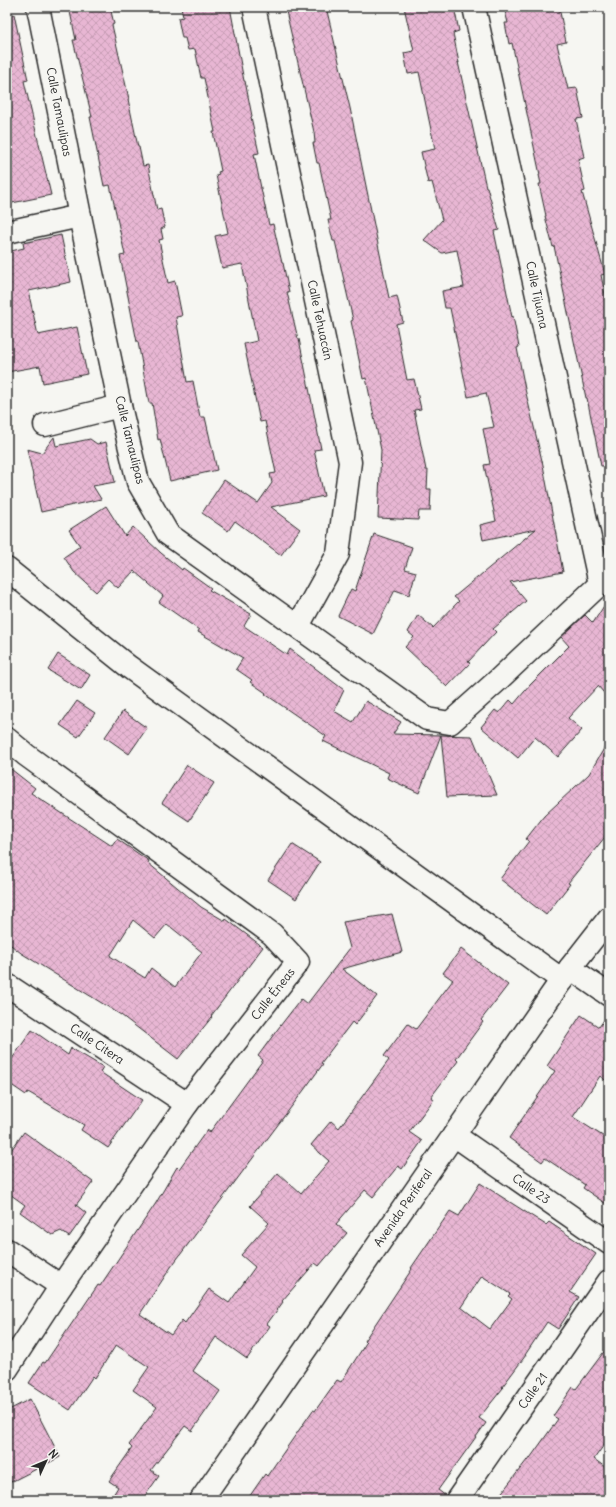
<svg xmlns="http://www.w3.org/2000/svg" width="616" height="1507" viewBox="0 0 616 1507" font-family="Delius,sans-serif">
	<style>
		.building { fill: url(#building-cross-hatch); stroke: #2b2b2b; fill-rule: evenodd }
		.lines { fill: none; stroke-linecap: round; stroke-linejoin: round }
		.minor-casing { stroke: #2b2b2b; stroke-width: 25 }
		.minor { stroke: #f6f6f2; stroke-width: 22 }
		.labels { text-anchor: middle; stroke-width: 4; stroke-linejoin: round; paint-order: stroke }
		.street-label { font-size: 12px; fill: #2b2b2b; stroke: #f6f6f2 }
	</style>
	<defs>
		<pattern id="building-cross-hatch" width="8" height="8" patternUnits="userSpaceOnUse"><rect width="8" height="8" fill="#e8b6d3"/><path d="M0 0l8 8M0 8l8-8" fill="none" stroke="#c79db5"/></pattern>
	</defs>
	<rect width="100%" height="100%" fill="#f6f6f2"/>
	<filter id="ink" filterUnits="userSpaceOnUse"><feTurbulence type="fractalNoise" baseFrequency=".025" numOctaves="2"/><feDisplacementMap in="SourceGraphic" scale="8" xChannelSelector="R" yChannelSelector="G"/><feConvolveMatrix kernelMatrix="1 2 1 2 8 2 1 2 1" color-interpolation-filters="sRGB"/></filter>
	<g filter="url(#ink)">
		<!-- building -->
		<g class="building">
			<path d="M69,7H110L114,24L112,25L129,99H128L138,147H139L143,166L148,165L157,210L161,209L165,227L161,229L163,239L159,240L168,283L175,281L182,316L176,317L187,382L193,381L200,417H205L217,470L170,481L160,439L158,440L152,403H149L138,342H137L120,256L125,255L110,185L104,186L90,117H92L73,40H76Z"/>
			<path d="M181,7H230L244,81H245L252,116L251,117L259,153L254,154L261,188L269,225L273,224L282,263H283L289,292H287L298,339H299L313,408L321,449L314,450L324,496L271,507L300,529L281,555L235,521L228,531L202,513L224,480L258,503L272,483L270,474L276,473L265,421L260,422L244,344L257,341L242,264L222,268L215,236L228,233L216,175L219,174L218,172L221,171L213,132H215L204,78H201L195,49L188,50L185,38H182L178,18L183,17Z"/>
			<path d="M285,7H326L350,108L389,298L397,296L403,322L396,324L407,380L414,379L421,409L414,410L426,470H428L427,489H431L430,511H419L418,520L378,518L381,450L366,378L363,379L351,321L353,320L335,241H333L328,220H331L319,163H317L313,143H315L314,132Z"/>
			<path d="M404,7H454L459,31L453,33L459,63L458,62L486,187H487L499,230L494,231L512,317L513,316L519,347L517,348L525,389L543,465L563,572L510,582L526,601L493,629L496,632L468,662L470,663L447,687L405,647L414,637L408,632L418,615L433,628L459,601L454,597L536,529L483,540L480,525L496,521L484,465L490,464L483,429L494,427L486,393L468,397L450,308H445L442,291L464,287L457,250L442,253L424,240L442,220L432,182L428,183L421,152L435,149L419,72L408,74L404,53L414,51Z"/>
			<path d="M504,7H559L566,42L557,44L568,89L577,88L583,118L576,119L584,157L578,159L585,191L582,192L605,274L601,275L609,314V466H601L587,398H586L554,246L553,247L545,216H546L539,184H541L539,175H540L512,43L509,44L505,23H508Z"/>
			<path d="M14,14L28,80L24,81L51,195L7,204V15Z"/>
			<path d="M61,235L71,282L29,291L30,295H29L38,335L77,327L87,374L43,383L40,366L7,372V252L24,248L23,243Z"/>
			<path d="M54,437L56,446L90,439L97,444L106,442L115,482L93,486L101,499L41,512L27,449L42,453Z"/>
			<path d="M106,506L125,536L133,527L161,553L182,570L183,568L211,588L209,590L251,614L244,626L287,655L290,649L344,690L334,711L353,722L366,701L401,722L393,734L441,735L419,793L387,778L389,773L323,741L326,736L265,694L266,693L250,682L252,680L236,669L243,658L198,632L199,630L159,602L163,596L134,571L118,588L108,579L96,592L74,572L64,557L80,546L69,530Z"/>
			<path d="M374,534L412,547L405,569L416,572L409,595L395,590L373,634L338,616L351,589L355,591Z"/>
			<path d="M609,598V699L598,686L568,718L582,730L558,757L535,737L518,758L481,727L495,710L499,713L510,700L514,704L530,685L569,646L561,637L585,615L593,623Z"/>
			<path d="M58,654L90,675L81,690L48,670Z"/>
			<path d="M77,701L95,713L78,737L60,725Z"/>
			<path d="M123,711L147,728L129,754L105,737Z"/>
			<path d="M441,735L472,736L497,795L447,797Z"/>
			<path d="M609,740V832L568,883L570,884L546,915L500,879L529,841L526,839L544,816L589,774Z"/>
			<path d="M187,765L214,783L189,821L162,803Z"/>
			<path d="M7,766L35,788L31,793L112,846L117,839L149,861L148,863L201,907L225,921L226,919L263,947L211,1016L212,1017L178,1059L121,1015L21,953L7,942ZM133,920L155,938L167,924L202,952L175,987L151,968L145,978L110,956Z"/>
			<path d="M292,844L320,862L296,899L268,880Z"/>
			<path d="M392,914L402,952L342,969L377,996L355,1025L352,1022L321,1063L323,1064L304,1090L171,1267L140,1314L171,1335L182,1320L185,1323L209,1289L229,1303L255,1267L241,1255L269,1223L250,1206L278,1173L301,1194L329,1161L311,1145L331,1121L339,1128L389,1060L384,1056L408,1024L416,1029L453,980L443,973L461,949L508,985L481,1020L483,1022L456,1059L458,1061L431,1097L434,1099L409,1132L422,1141L402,1169L398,1166L373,1197L365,1190L336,1224L347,1233L319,1266L315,1263L282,1301L283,1302L267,1324L270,1326L247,1359L216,1337L193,1371L220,1391L192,1431L185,1426L151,1470L159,1476L142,1500H110L118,1487L109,1481L132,1448L129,1445L157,1407L133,1390L149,1367L116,1345L95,1378L93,1376L70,1410L29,1383L43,1362L45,1363L98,1285L100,1286L156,1203L177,1167L179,1169L207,1130L210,1132L263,1060L258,1056L277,1030L301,999L307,1004L350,948L343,922Z"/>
			<path d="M609,1013V1083L600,1076L573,1117L609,1140V1206L583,1188L585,1185L545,1158L542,1162L509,1138L555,1071L547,1066L581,1015L599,1027Z"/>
			<path d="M32,1030L68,1055L71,1048L103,1067L100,1072L142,1100L108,1148L81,1130L84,1125L28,1092L26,1095L7,1082V1066Z"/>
			<path d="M24,1132L93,1182L76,1205L86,1213L69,1237L61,1231L52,1235L20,1212L25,1205L7,1192V1156Z"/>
			<path d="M480,1183L546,1225L549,1222L596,1254L570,1292L579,1297L558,1329L547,1322L525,1355H526L502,1387L503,1388L479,1418L486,1423L438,1490L446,1496L445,1500H247L265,1474L267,1476L313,1410L315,1411L337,1380L341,1382L366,1343L364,1341L412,1269L411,1268L450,1211L459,1216ZM482,1276L510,1294L508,1296L512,1299L490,1329L461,1307Z"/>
			<path d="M609,1345V1438L594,1459L609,1470V1500H496L527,1460L528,1461L558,1419L553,1416L573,1387L576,1389Z"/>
			<path d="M30,1399L60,1457L7,1484V1411Z"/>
		</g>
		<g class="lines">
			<!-- minor casing -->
			<g class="minor-casing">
				<g id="minor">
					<path d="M38,7L80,216L120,406L138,482L168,534L427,719L450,723L497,681L600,584L609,579"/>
					<path d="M254,7L350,462L338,554L298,626"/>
					<path d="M474,7L600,584"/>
					<path d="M7,232L80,216"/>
					<path d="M45,425L120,406"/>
					<path d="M7,569L129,667L562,980"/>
					<path d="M7,739L26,755L272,934L298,962L187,1104L61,1286"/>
					<path d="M570,968L609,995"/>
					<path d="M7,985L187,1104"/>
					<path d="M454,1135L609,1243"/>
					<path d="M7,1250L61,1286L7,1369"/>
					<path d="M201,1500L454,1135L570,968L609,918"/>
					<path d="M457,1500L609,1281"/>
				</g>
			</g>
			<!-- minor -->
			<use href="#minor" class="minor"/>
		</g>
	</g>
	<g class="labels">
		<!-- street labels -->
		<g class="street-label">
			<text transform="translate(59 112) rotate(79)" y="4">Calle Tamaulipas</text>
			<text transform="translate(537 295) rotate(78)" y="4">Calle Tijuana</text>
			<text transform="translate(320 320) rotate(78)" y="4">Calle Tehuacán</text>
			<text transform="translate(130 440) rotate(76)" y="4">Calle Tamaulipas</text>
			<text transform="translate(273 994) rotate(-52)" y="4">Calle Éneas</text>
			<text transform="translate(97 1044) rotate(34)" y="4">Calle Citera</text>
			<text transform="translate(531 1189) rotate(35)" y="4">Calle 23</text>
			<text transform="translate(403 1208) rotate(-55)" y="4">Avenida Periferal</text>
			<text transform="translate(533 1391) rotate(-55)" y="4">Calle 21</text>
		</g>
	</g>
	<!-- margin -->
	<rect width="616" height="1507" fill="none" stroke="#f6f6f2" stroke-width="24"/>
	<rect x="12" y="12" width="592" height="1483" fill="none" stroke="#2b2b2b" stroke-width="1.5" filter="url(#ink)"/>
	<!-- north arrow -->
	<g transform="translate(46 1461) rotate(46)" stroke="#f6f6f2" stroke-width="3" paint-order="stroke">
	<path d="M0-3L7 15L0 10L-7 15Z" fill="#2b2b2b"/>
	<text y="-6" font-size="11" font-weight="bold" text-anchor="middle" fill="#2b2b2b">N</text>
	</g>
</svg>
